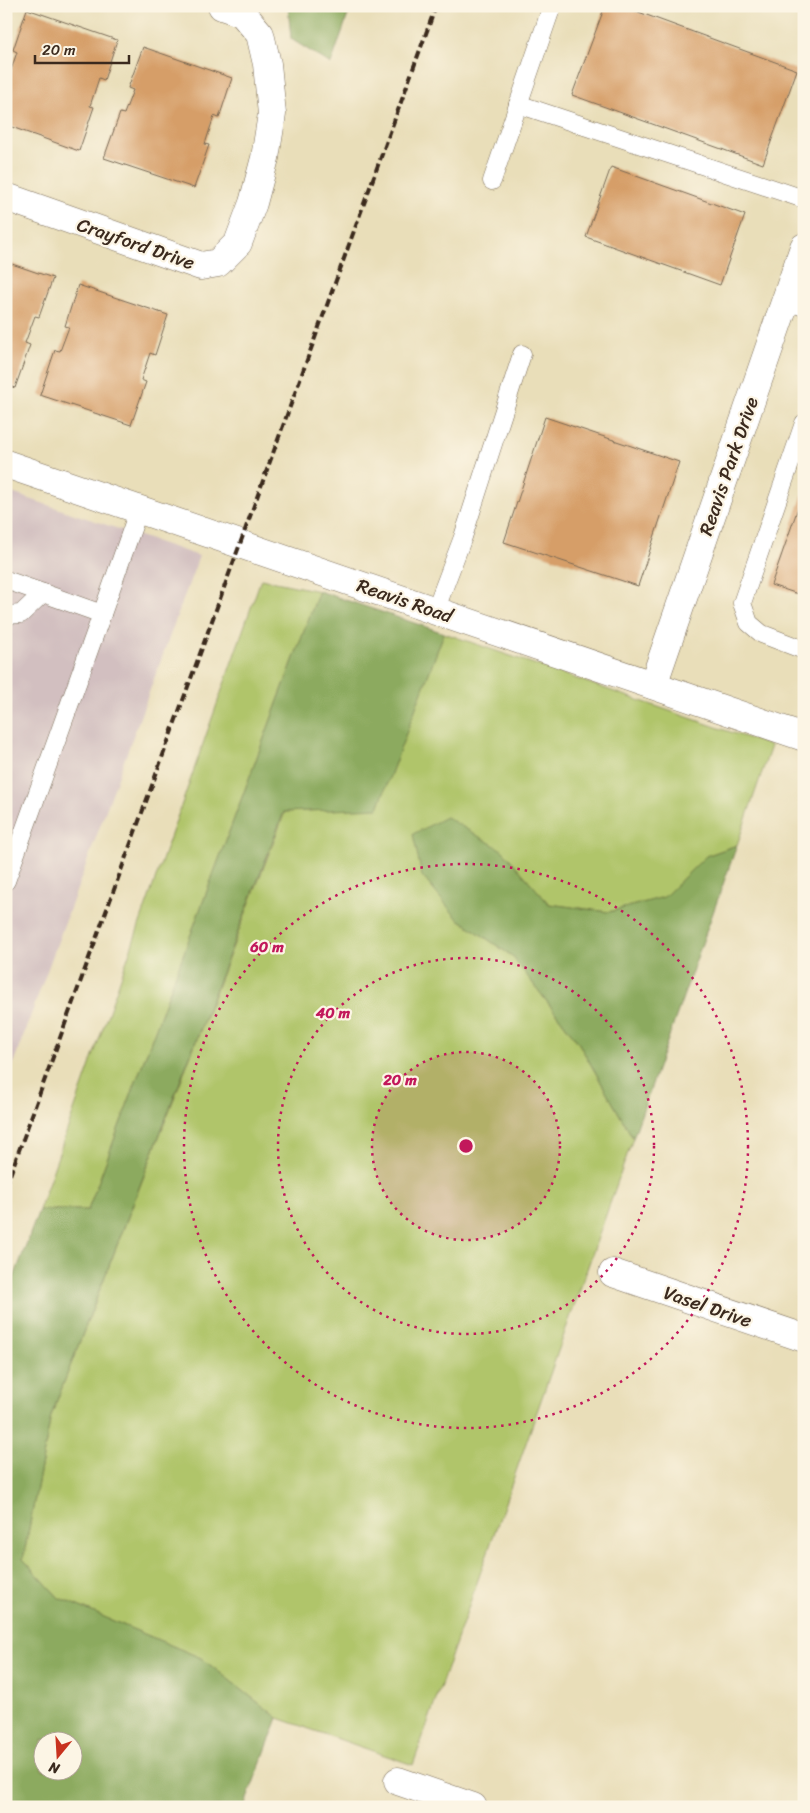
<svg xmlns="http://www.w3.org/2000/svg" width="810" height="1813" viewBox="0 0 810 1813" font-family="Sriracha,sans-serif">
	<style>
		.industrial { fill: #d2bfc0 }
		.green { fill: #b0c56a; stroke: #767844 }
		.forest { fill: #8caa5e; stroke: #646a3e; fill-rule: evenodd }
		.building { fill: #d69e68 }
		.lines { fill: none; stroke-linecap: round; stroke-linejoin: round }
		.service-casing { stroke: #786954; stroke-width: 19 }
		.minor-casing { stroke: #786954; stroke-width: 29 }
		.tertiary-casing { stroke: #786954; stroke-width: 29 }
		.service { stroke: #fff; stroke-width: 18 }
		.minor { stroke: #fff; stroke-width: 28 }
		.tertiary { stroke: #fff; stroke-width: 28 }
		.rail { stroke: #3b2a1e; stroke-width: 4; stroke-dasharray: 8 4; stroke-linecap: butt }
		.ring { fill: none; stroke: #c2185b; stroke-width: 2.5; stroke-dasharray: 2.5 5 }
		.labels { text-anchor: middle; stroke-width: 4.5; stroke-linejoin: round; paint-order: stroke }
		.street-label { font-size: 19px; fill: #3b2a1e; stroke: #fcf5e5 }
		.centre { fill: #c2185b; stroke: #fcf5e5; stroke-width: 2.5 }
		.ring-label { font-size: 15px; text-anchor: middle; font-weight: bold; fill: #c2185b; stroke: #fcf5e5; stroke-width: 4.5; stroke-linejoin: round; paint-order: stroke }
	</style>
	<rect width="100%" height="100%" fill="#fcf5e5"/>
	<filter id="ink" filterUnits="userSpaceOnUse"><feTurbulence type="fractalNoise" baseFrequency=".02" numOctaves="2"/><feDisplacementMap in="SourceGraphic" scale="10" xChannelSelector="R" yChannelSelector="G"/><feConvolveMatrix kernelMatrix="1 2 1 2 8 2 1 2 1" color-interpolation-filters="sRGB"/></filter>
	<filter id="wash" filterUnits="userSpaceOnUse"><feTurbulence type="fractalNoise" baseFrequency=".0096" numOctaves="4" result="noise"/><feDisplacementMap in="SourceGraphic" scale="20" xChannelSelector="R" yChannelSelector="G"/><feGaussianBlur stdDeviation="1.12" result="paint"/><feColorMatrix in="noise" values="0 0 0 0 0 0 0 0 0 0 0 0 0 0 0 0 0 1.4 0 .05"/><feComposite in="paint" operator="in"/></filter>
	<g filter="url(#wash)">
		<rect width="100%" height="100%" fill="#e9deb9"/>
		<!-- industrial -->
		<path class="industrial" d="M6,491L199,556L6,1083Z"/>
		<!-- green -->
		<g class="green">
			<path d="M261,579L319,591L88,1210H39Z"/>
			<path d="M444,633L771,746L737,845L706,856L665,897L609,912L549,904L502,850L457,918L512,956L578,1042L633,1138L413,1765L278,1718L201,1658L59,1598L23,1559L51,1416L285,812L378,807Z"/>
		</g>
		<!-- forest -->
		<g class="forest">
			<path d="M288,6H351L331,64L291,39Z"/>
			<path d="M319,591L444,633L378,808L284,812L51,1416L23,1559L59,1598L201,1658L278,1718L244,1807H6V1299L39,1210H88ZM42,1740H72V1770H42Z"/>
			<path d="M446,817L502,850L549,904L609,912L664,897L706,856L737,845L633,1138L578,1042L512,956L457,918L422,876L413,834Z"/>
		</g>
		<g id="blocks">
			<!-- building -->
			<g class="building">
				<path d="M605,6H622L797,70L763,164L572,95Z"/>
				<path d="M27,9L117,40L104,80L99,78L90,106L94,107L79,151L6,125V75L9,76L17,52L13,50Z"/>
				<path d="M143,47L232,78L219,118L214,116L205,144L209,145L194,188L104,158L120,113L124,114L133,90L128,88Z"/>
				<path d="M611,167L745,215L720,285L586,237Z"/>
				<path d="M6,262L53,278L39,317L35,316L25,343L30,345L15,388L6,385Z"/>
				<path d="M78,285L168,315L155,355L150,353L141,380L146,382L131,425L40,395L55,350L60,351L69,327L65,326Z"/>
				<path d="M545,417L679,462L638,586L504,542Z"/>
				<path d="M804,491V596L771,585Z"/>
			</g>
		</g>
	</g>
	<g filter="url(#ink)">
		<use href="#blocks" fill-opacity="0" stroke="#786954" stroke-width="1"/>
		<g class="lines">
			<!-- service casing -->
			<g class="service-casing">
				<g id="service">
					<path d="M518,104L804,199"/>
					<path d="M492,181L552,6"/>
					<path d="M785,300L804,307"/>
					<path d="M804,423L742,603L749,623L762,634L804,650"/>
					<path d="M6,580L43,593"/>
					<path d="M435,611L463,537L522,354"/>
					<path d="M6,615L21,614L43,593L102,614L139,509"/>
					<path d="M6,881L102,614"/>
				</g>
			</g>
			<!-- minor casing -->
			<g class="minor-casing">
				<g id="minor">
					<path d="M6,197L201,266L218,263L238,243L253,203L265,158L272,114L267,64L260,34L242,13L222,6"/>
					<path d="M653,685L804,247"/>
					<path d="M613,1273L804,1338"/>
					<path d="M398,1781L473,1807"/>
				</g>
			</g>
			<!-- tertiary casing -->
			<g class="tertiary-casing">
				<path id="tertiary" d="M6,464L804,737"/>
			</g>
			<!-- service -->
			<use href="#service" class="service"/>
			<!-- minor -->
			<use href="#minor" class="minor"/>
			<!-- tertiary -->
			<use href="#tertiary" class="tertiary"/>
			<!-- rail -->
			<path class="rail" d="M6,1186L436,6"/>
		</g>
	</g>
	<!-- distance rings -->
	<circle cx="466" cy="1146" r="94" fill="#c2185b" fill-opacity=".12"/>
	<g class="ring">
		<circle cx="466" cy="1146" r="94"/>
		<circle cx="466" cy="1146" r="188"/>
		<circle cx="466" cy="1146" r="282"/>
	</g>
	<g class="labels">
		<!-- street labels -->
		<g class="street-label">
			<text transform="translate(136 243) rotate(19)" y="7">Crayford Drive</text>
			<text transform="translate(728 466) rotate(-71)" y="7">Reavis Park Drive</text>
			<text transform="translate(405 600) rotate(19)" y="7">Reavis Road</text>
			<text transform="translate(708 1306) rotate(19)" y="7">Vasel Drive</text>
		</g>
	</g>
	<circle cx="466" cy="1146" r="8" class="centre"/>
	<g class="ring-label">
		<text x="267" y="952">60 m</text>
		<text x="333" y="1018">40 m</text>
		<text x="400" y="1085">20 m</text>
	</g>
	<!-- margin -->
	<rect width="810" height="1813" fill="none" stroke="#fcf5e5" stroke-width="25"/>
	<!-- north arrow -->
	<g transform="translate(58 1756) rotate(198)"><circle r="24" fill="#fcf5e5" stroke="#afa495"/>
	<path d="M0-4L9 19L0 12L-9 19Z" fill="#c8321e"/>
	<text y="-8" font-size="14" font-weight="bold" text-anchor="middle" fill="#3b2a1e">N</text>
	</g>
	<!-- scale -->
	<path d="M35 55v8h94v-8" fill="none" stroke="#3b2a1e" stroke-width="2.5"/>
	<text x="42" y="55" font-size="15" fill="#3b2a1e" stroke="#fcf5e5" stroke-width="4" paint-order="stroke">20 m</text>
</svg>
